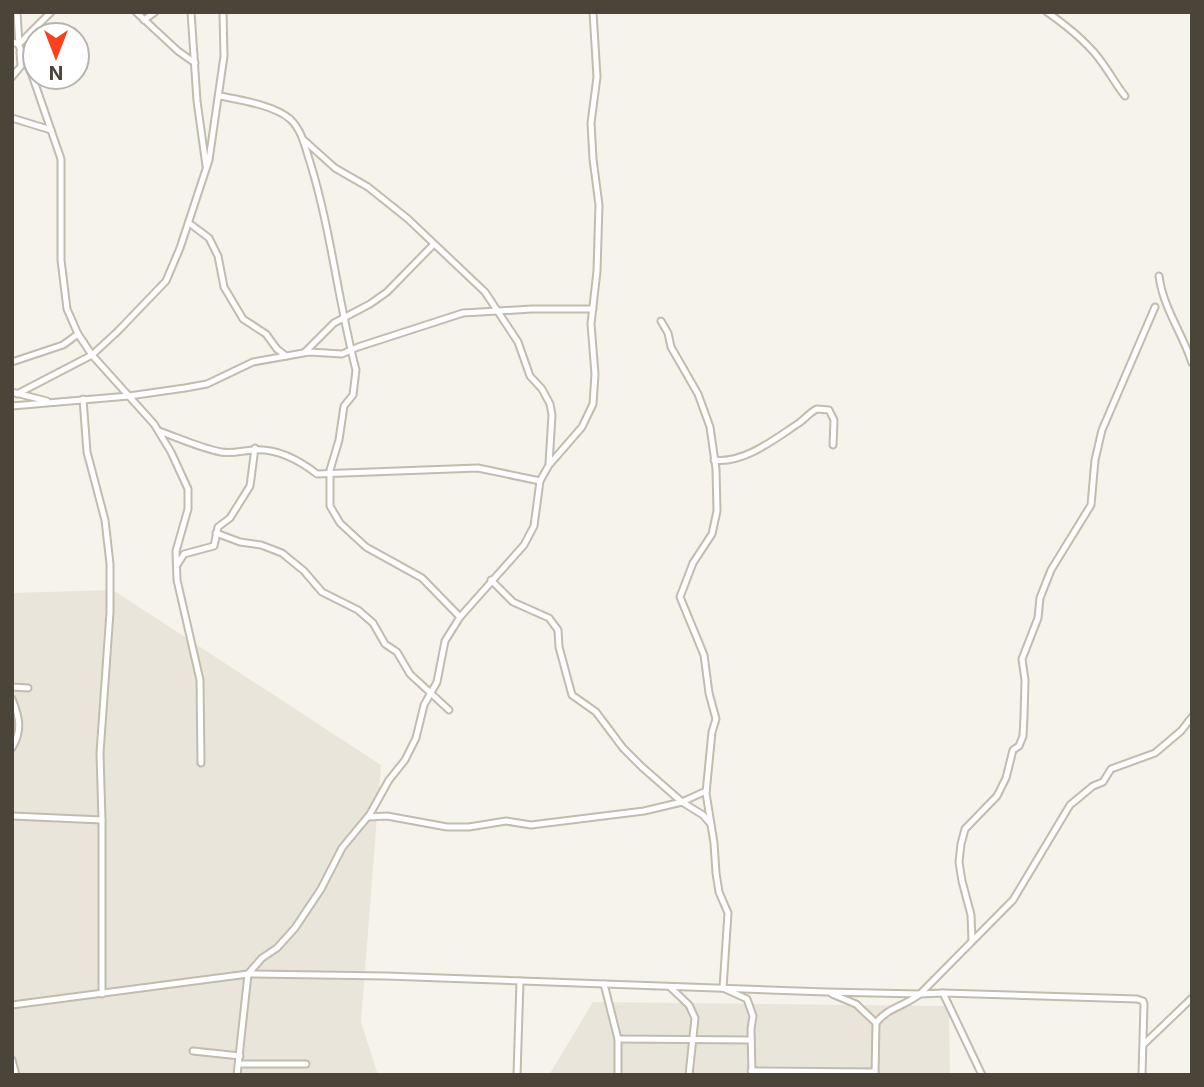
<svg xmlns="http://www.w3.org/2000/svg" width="1204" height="1087" viewBox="0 0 1204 1087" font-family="Inter,sans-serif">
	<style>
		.residential { fill: #eae5da }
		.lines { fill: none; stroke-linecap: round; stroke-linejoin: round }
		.minor-casing { stroke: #c2bbae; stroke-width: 9 }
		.minor { stroke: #fff; stroke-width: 5 }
	</style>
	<rect width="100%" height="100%" fill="#f6f3ec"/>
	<!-- residential -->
	<g class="residential">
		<path d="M113,590L381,765L361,1022L378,1075H12V593Z"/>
		<path d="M593,1002L949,1006L950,1075H549Z"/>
	</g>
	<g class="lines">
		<!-- minor casing -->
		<g class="minor-casing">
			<g id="minor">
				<path d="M17,12L19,46L32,75L61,159V260L67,309L78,334L92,355L154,424L171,452L188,489V509L176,551L177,580L200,680L201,763"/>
				<path d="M136,12L178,51L195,63"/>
				<path d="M191,12L197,101L206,166"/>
				<path d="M1047,12C1067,26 1089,43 1103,64C1111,75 1117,86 1125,96"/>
				<path d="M144,20L155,12"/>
				<path d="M12,42L19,44L51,12"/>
				<path d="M12,77L21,66L20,52"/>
				<path d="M220,96C240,100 274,105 290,119C302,130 305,147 310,162C331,230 338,301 356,370L353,395L344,406L339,440L330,470V506L340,523L366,547L422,578L460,617"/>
				<path d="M12,118L51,130"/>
				<path d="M305,141L335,168L368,187L408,219L485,292L518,342L530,376L542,389L550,404L552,415L549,464"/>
				<path d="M189,223L209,238L218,256L224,287L243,319L266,334L277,349L286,356"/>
				<path d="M1159,276C1163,308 1182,332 1192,363"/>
				<path d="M661,321L668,333L671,347L698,394L710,427L716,469L717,511L712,534L693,563L680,597L704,655L709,693L716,719L712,732L706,793L714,843L716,873L719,892L728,913L723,988L747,999L753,1016L751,1029L752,1075"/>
				<path d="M305,352L334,323L370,304L387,292L433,245"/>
				<path d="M12,362L63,345L78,334"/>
				<path d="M12,392L47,401"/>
				<path d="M17,394L92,355L118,331L166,281L180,248L209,160L224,56L223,12"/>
				<path d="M83,399L87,452L105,520L110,564V612L100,753L102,820V994"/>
				<path d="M12,406L129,396L185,388L207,384L253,362L309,352L342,354L358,347L463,313L532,309H593"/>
				<path d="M159,431C179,438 200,448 221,452C232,454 241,451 253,450C277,448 299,460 317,474L478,468L540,481"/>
				<path d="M714,460C744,464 776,438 799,423C806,418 810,412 817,409L829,410L834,420L833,445"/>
				<path d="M216,533L240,542L261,545L282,553L304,571L322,592L358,610L373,623L385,644L397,652L410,674L449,710"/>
				<path d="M177,565L184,554L214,546L218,527L230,518L250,486L255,448"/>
				<path d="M491,580L513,602L549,618L558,630L559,647L572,695L596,712L623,748L642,767L682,802L703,815L710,823"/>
				<path d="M12,687L28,688"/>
				<path d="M12,699C20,718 22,731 12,748"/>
				<path d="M12,816L102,820"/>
				<path d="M368,817L387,816L447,827H469L506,821L531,825L644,811L682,802L706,791"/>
				<path d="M972,941L971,915L962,881L959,862L961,844L965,829L997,796L1006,778L1013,750L1019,746L1023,736L1024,717L1025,680L1022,659L1038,618L1040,598L1051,570L1091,505L1095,460L1102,430L1155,307"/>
				<path d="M604,984L618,1039V1075"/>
				<path d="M670,987L689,1005L695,1018L689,1075"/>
				<path d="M943,993L982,1075"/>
				<path d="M832,994L856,1004L876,1023L875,1075"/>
				<path d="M12,1005L248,974L386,976L826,992L920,994L943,993L1137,999L1143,1001L1144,1004L1142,1075"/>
				<path d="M876,1023C887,1008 905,1006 920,994L1013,900L1070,805L1093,786L1103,782L1111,769L1155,753L1181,731L1192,717"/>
				<path d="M618,1039L751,1040"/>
				<path d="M1144,1044L1192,998"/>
				<path d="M193,1051L240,1056"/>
				<path d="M12,1060L16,1075"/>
				<path d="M239,1064H306"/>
				<path d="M751,1071L875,1072"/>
				<path d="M237,1075L248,974L262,958L277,948L295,928L321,889L342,848L370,814L389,780L405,760L416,738L424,705L437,682L445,641L460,617L524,545L534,526L540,481L549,465L582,427L593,404L595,374L591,324L597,271L599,205L593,159L591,123L597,77L593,12"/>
				<path d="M517,1075L520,981"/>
			</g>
		</g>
		<!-- minor -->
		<use href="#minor" class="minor"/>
	</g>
	<!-- border -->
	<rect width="1204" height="1087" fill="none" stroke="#4b4439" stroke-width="28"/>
	<!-- north arrow -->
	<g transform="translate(56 56) rotate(180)"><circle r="33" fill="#ffffff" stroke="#b7b4b0" stroke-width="2"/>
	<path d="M0-5L12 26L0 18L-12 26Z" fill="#fc3f1d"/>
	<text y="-10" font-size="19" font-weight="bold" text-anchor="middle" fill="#4b4439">N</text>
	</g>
</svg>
